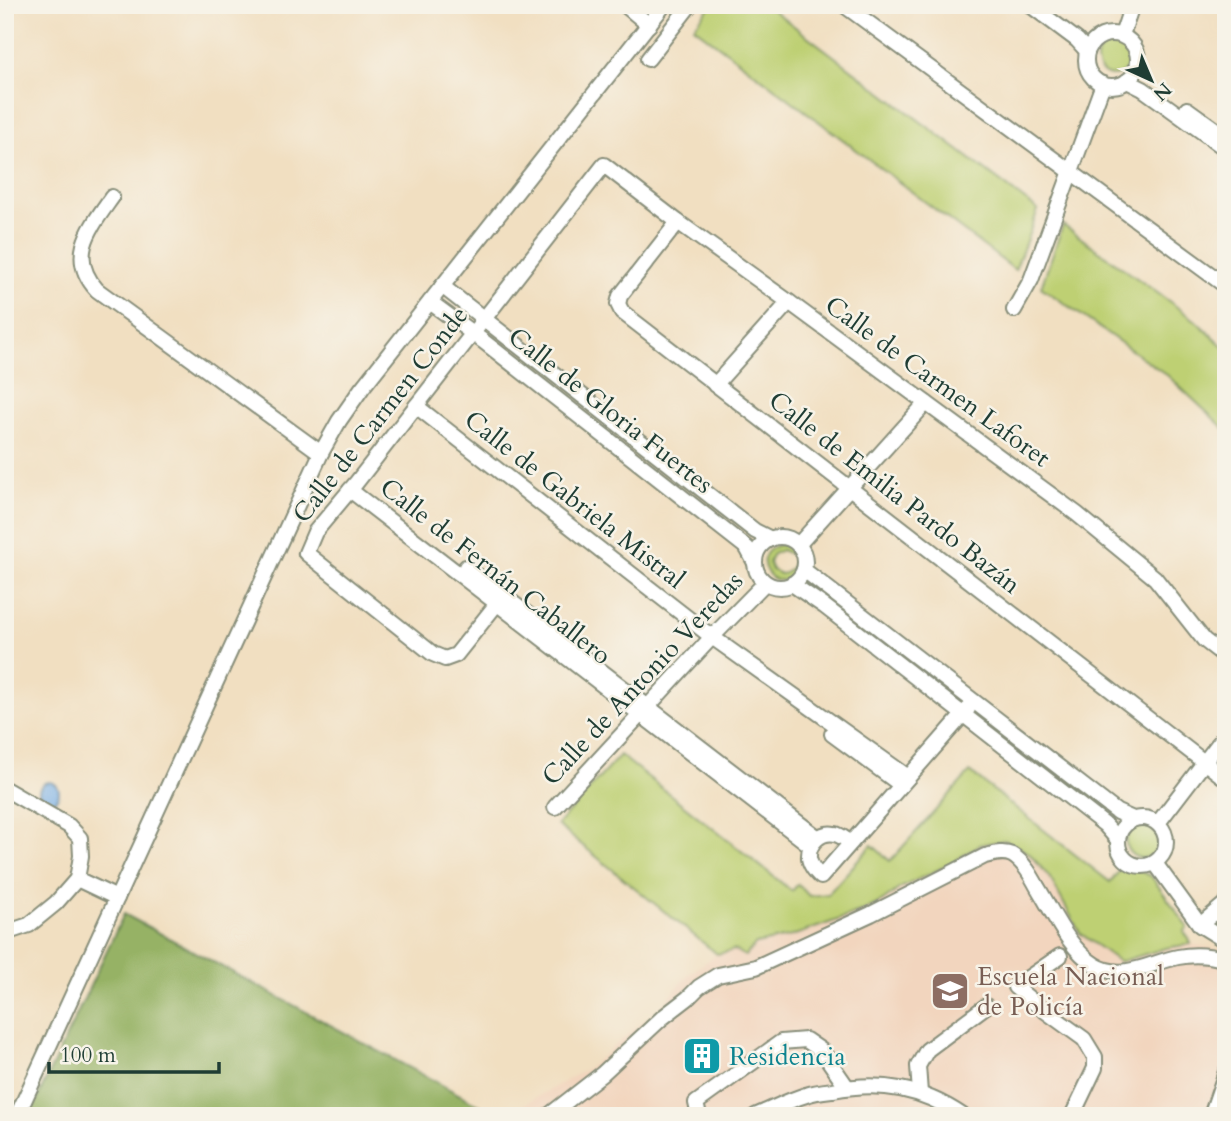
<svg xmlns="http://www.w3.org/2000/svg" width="1231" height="1121" viewBox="0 0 1231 1121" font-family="Cardo,serif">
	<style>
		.built { fill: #f2d5be }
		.green { fill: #bed073; stroke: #6e8654; stroke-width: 2; fill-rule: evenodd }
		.forest { fill: #96b265; stroke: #5a784c; stroke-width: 2 }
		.water { fill: #77aee6; stroke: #4b768d; stroke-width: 2 }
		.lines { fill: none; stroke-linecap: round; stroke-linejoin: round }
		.minor-casing { stroke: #888e7a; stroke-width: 18 }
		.minor { stroke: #fff; stroke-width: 14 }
		.labels { text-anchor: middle; stroke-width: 5; stroke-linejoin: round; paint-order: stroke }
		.street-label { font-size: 26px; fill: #1f3d34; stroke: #f7f3e8 }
		.education-label { font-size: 26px; fill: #785e54; stroke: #f7f3e8; text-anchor: start }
		.culture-label { font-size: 26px; fill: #0d838f; stroke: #f7f3e8; text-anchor: start }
	</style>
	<rect width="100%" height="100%" fill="#f7f3e8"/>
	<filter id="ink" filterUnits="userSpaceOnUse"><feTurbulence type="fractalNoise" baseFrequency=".0143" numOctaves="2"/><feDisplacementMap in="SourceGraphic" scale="14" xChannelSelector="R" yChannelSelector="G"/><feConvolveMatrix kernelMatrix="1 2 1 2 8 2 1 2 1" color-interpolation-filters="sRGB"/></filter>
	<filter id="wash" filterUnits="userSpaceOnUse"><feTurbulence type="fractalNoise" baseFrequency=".00686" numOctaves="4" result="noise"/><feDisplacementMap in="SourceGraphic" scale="28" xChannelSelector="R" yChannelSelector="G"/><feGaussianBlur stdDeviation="1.57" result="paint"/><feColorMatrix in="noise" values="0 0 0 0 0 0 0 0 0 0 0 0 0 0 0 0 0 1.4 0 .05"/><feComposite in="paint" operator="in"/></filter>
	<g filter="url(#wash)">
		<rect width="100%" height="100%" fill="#f1dfc1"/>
		<!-- built -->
		<path class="built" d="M1005,840L1029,853L1050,879L1080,933L1119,962L1166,948L1191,944L1226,951V1116H514L516,1109L588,1068L661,1007L688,975L717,954L793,936L883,901L900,888L952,863L979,845Z"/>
		<!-- green -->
		<g class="green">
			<path d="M711,5H766L1038,210L1015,270L694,27Z"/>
			<circle cx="1113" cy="60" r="16"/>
			<path d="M1063,225L1195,320L1226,349V430L1167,375L1041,287Z"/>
			<path d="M783,544C821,552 785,599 767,572C758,558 769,546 783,544ZM781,550L791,554C796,564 791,573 780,574L772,570L769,563L772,555Z"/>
			<path d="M620,755L792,891L798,884L809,896L828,894L872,845L890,861L970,772L1110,882L1125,864L1151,876L1188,927L1184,932L1189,939L1191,944L1166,948L1119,962L1080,933L1050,878L1029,853L1005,840L979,845L952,863L900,888L883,901L863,911L792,936L756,944L745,956L734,950L717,954L557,825Z"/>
			<circle cx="1142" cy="842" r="16"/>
			<path d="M880,1107L905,1110L917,1116H845L863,1108Z"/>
		</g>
		<!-- forest -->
		<path class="forest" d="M124,914L492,1112L489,1116H29Z"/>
		<!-- water -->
		<circle class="water" cx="49" cy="792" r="10"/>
	</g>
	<g filter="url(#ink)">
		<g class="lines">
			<!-- minor casing -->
			<g class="minor-casing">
				<g id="minor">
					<path d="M625,5L649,25"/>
					<path d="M844,5L1226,286"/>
					<path d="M1030,5L1077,40L1087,51"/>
					<circle cx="1112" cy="60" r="26"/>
					<path d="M1122,35L1132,5"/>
					<path d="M648,59L690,5"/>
					<path d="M1127,81L1143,89L1226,149"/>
					<path d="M1187,109L1226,137"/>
					<path d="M112,197C91,227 66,256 97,290L321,453"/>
					<path d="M678,222L620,296L618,304L622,312L1226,779"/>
					<path d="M442,286L755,531L771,539"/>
					<path d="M430,302L483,341L747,548L755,563"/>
					<path d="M1014,310L1031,280L1103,84"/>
					<path d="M715,385L789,302"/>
					<path d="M416,406L712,637L908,777"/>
					<path d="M350,490L811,846"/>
					<circle cx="780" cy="562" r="25"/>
					<path d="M798,545L926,403"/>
					<path d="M466,567L817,837"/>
					<path d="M804,570L1117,812L1133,819"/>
					<path d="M792,584L824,606L1105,825L1118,840"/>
					<path d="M503,596L456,655L445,659L433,654L306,553L315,532L356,483L604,165L678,222L789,302L1077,514L1155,578L1204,640L1226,657"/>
					<path d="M832,734L901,785"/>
					<path d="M5,789L69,826L80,838L81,856L77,879L56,903L29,925L5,933"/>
					<path d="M555,807L712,637L765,583"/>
					<circle cx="1142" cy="842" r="24"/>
					<path d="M1158,823L1226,734"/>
					<path d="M851,843C846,840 841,835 835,834C821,831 808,843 809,858C810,866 816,872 821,877L968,709"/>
					<path d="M1155,863L1200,925L1226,941"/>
					<path d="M77,879L117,898"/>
					<path d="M1200,925L1226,903"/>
					<path d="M1060,956L1015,987L1037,1005L1084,1039L1095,1057V1068L1072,1116"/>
					<path d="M920,1093L918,1066L927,1050L986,1006"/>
					<path d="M17,1116L321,453L339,421L362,388L664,5"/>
					<path d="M548,1116L602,1074L662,1018L688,998L699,987L718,975L756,967L871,914L985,856C994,854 1003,851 1012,855C1024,862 1032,877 1038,888C1054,914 1069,949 1095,965C1122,982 1151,962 1178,957C1194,954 1210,955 1226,960"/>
					<path d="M699,1116L696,1103L781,1042L806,1040L822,1051L847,1087"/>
					<path d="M755,1116C772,1109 789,1100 806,1095C814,1092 824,1091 833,1090C881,1081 922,1088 963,1116"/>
					<path d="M1211,1116L1226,1072"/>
				</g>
			</g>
			<!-- minor -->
			<use href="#minor" class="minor"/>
		</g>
	</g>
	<!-- icons -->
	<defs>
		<g id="university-square" transform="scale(2.0125)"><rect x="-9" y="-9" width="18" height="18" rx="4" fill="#8d6e63" stroke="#f7f3e8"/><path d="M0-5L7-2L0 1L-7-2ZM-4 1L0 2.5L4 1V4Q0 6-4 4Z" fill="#fff"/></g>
		<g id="building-square" transform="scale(2.0125)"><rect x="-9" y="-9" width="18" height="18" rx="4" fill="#0f9aa8" stroke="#f7f3e8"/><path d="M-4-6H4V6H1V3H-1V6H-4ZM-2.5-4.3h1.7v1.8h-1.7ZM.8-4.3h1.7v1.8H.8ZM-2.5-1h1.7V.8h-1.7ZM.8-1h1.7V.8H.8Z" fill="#fff"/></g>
	</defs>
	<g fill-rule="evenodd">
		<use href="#university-square" x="950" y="991"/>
		<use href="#building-square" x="702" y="1056"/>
	</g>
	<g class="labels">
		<!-- street labels -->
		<g class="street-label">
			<text transform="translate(938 381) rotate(36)" y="9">Calle de Carmen Laforet</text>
			<text transform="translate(611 410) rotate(38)" y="9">Calle de Gloria Fuertes</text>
			<text transform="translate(380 414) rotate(-52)" y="9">Calle de Carmen Conde</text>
			<text transform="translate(895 492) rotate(38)" y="9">Calle de Emilia Pardo Bazán</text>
			<text transform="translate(575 499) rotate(38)" y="9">Calle de Gabriela Mistral</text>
			<text transform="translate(496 571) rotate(38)" y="9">Calle de Fernán Caballero</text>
			<text transform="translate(642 678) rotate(-47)" y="9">Calle de Antonio Veredas</text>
		</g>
		<!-- education labels -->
		<g class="education-label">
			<text x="977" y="985">Escuela Nacional<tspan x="977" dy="30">de Policía</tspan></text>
		</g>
		<!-- culture labels -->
		<g class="culture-label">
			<text x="729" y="1065">Residencia</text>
		</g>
	</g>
	<!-- margin -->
	<rect width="1231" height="1121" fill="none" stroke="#f7f3e8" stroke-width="28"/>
	<!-- north arrow -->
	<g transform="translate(1151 80) rotate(136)" stroke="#f7f3e8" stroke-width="5" paint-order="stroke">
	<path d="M0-5L12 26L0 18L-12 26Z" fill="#1f3d34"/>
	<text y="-10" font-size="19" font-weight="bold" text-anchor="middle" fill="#1f3d34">N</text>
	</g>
	<!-- scale -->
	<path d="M49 1062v10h170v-10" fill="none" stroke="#1f3d34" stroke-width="3.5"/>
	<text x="60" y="1062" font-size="21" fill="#1f3d34" stroke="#f7f3e8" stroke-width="5" paint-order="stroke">100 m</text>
</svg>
